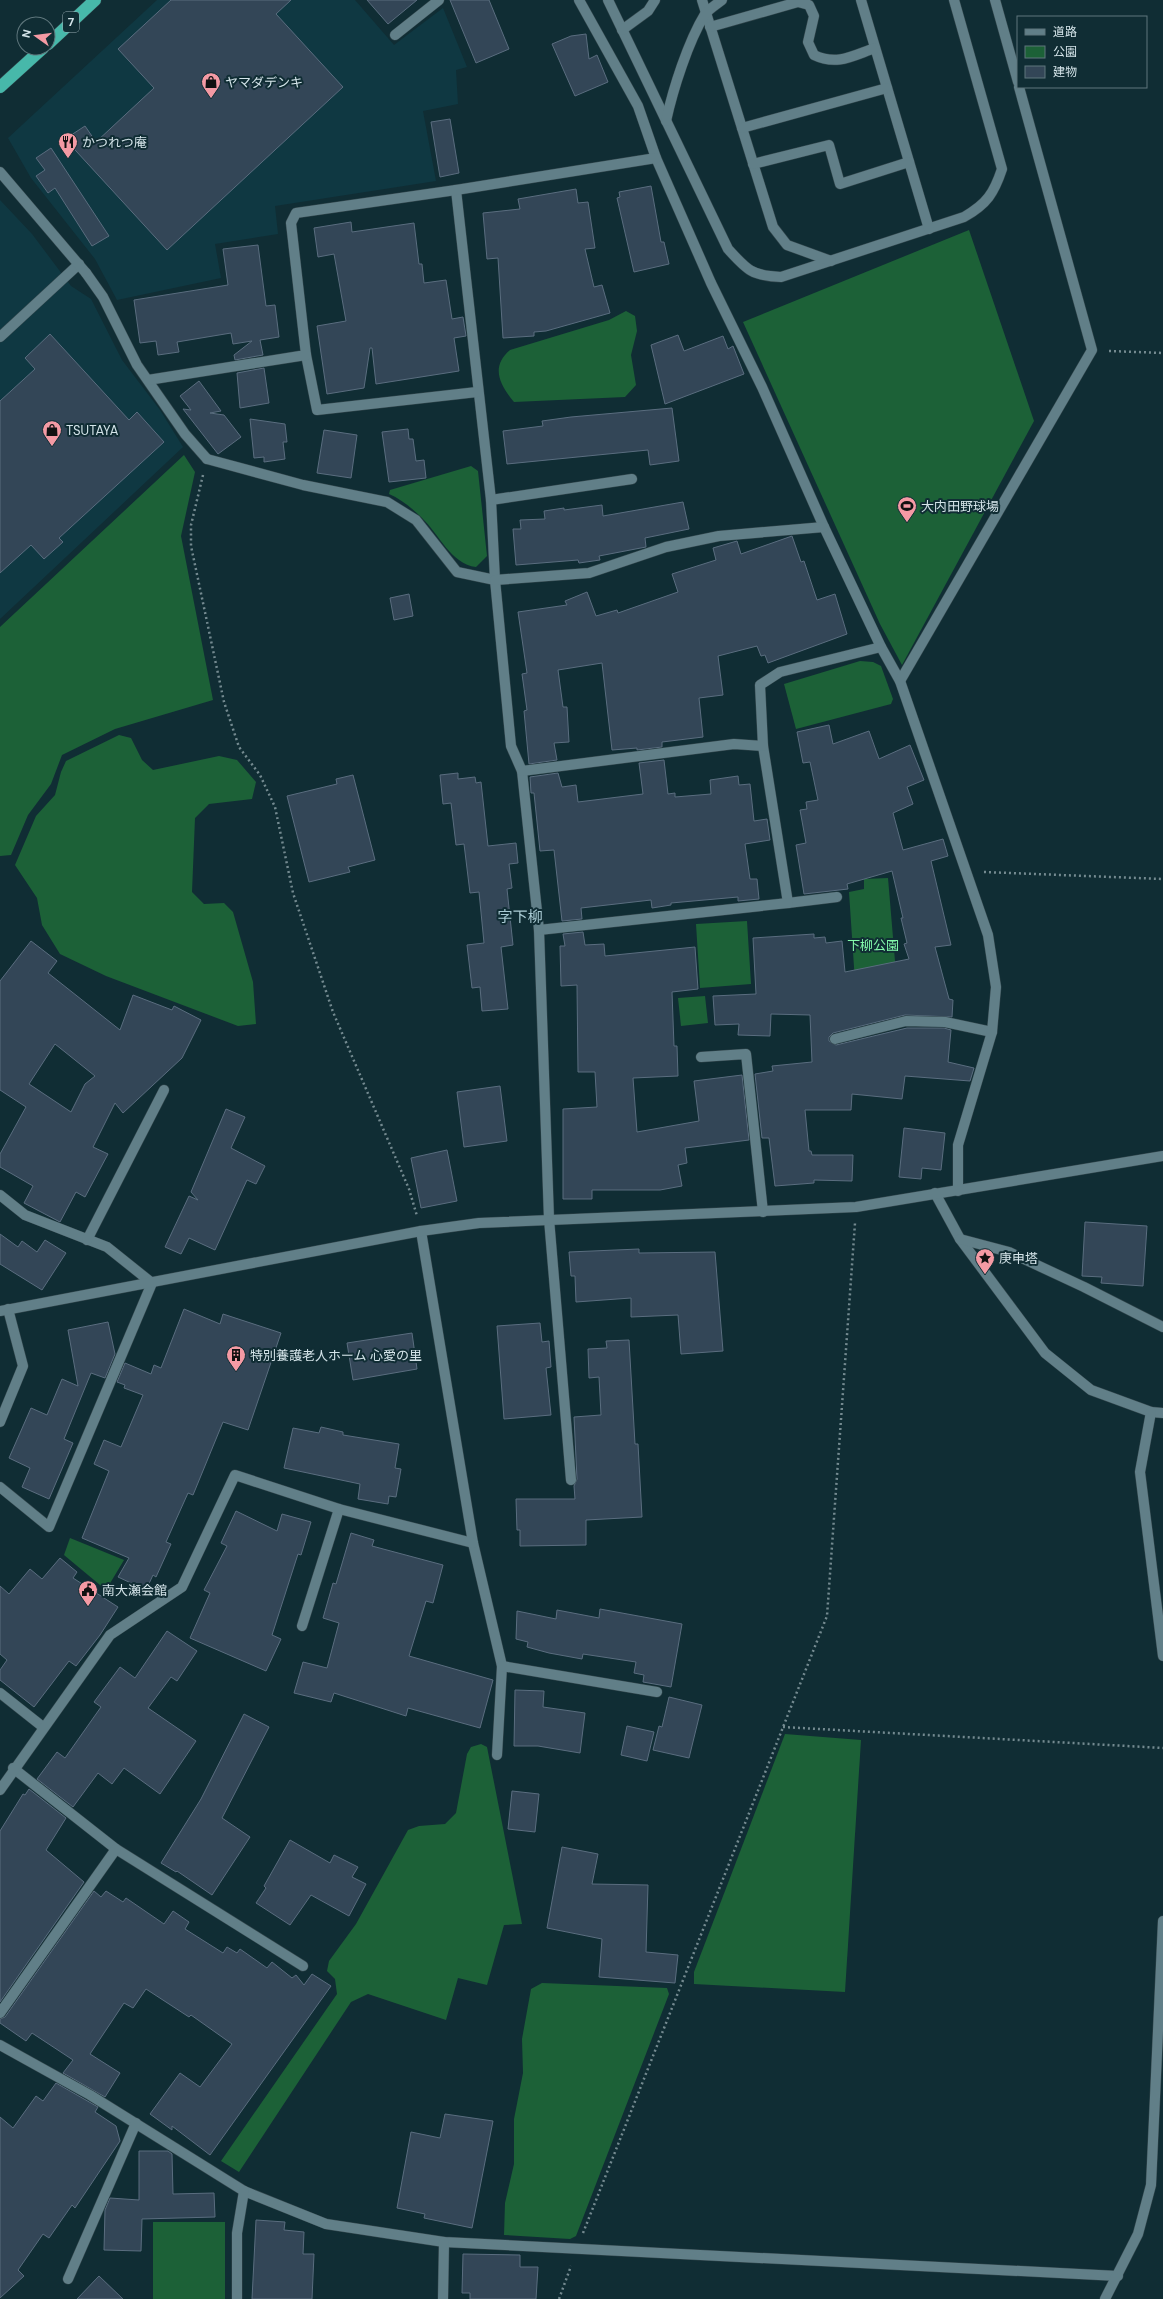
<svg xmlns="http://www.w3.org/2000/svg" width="1163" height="2299" viewBox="0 0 1163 2299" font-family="'DM Sans','Noto Sans JP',sans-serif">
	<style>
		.built { fill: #0f3842 }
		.green { fill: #1c6137 }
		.building { fill: #334657; stroke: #5a6d7f; fill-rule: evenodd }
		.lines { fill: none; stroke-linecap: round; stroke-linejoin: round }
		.lane-casing { stroke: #33474d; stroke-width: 11 }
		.street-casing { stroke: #33474d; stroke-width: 11 }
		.secondary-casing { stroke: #33474d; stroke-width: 11 }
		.highway-casing { stroke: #33474d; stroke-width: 13 }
		.path { stroke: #748a90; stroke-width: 2.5; stroke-dasharray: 2 3; stroke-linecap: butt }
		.lane { stroke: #617f88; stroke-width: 10 }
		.street { stroke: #617f88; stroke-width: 10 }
		.secondary { stroke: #617f88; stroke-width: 10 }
		.highway { stroke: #47b8aa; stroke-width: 12 }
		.labels { text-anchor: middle; stroke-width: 4; stroke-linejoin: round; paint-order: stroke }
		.shield { fill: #102d34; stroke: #99adb3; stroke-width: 1 }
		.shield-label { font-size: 12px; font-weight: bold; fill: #d4e4e9 }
		.poi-label { font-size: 13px; fill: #d4e4e9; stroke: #102d34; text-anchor: start }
		.park-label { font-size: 13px; fill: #84faab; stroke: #102d34 }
		.quarter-label { font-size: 15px; fill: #a9cad3; stroke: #102d34 }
	</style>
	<rect width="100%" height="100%" fill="#102d34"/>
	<!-- built -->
	<g class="built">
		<path d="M157,0H355L394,45L443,8L467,67L456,70L458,104L423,111L436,181L275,206L278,234L215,244L221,278L117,300L95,259L31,178L8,138Z"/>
		<path d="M0,200L32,234L71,286L91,299L122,360L160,410L183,447L0,619Z"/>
	</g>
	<!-- green -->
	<g class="green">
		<path d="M969,230L1034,421L902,665L880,624L743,322Z"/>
		<path d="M626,311L635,316L637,331L631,355L636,385L625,397L514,402C500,385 490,367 510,350L609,320Z"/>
		<path d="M184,455L195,472L181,536L213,700L115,729L62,755L51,784L28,815L11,855L0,856V627Z"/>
		<path d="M471,466L478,471L487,556L476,567C451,564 439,534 422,518C413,509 401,499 389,494L390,490Z"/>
		<path d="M860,661L873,662L881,666L893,699L891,704L796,729L784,684Z"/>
		<path d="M119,735L131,738L142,760L153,770L219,756L237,760L256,782L252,799L209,804L195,818L192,892L204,904L224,903L233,912L253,982L256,1024L238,1026L106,976L60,954L42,925L37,898L15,865L36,816L55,795L61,772L66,761Z"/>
		<path d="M888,878L896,973L855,982L849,892L864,889V879Z"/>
		<path d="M747,921L751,984L700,988L696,924Z"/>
		<path d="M705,996L708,1023L681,1026L678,998Z"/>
		<path d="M70,1538L124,1560L106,1590L64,1555Z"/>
		<path d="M785,1734L861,1740L845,1992L694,1984V1972Z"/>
		<path d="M481,1744L487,1747L522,1924L504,1925L487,1985L458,1978L446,2020L368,1994L351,2002L239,2172L221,2161L337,1994L335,1979L327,1971L329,1961L356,1924L408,1830L419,1826L445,1824L456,1813L467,1754L471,1747Z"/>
		<path d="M542,1983L667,1988L669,1994L576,2236L570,2239L504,2235L505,2203L514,2164V2119L523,2073L522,2039L531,1989Z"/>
		<rect x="153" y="2222" width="72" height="77"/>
	</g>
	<!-- building -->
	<g class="building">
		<path d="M171,0H291L276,14L343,87L167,250L65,139L85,126L96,142L154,88L118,49Z"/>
		<path d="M367,0H417L388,24Z"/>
		<path d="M450,0H489L509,49L476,63Z"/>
		<path d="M586,34L589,59L597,55L608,82L575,96L552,44L571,36Z"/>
		<path d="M450,119L459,173L440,177L431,122Z"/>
		<path d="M51,148L109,236L92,246L55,188L48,193L36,176L45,170L36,158Z"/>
		<path d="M651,186L661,242H664L669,264L634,272L617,198L620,197L619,192Z"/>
		<path d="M576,189L578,203L588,202L595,248L585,249L594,287L602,285L610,313L546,331L534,332V336L503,338L498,258L487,259L483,213L520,209L518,199Z"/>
		<path d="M351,222L352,232L414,223L419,264H422L424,283L446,280L452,319L463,317L466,336L454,338L459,371L376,384L372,348H370L364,388L327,394L317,326L346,321L334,254L318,257L314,228Z"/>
		<path d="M258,245L266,306L275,305L279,337L260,340L263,355L235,360L234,355L252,341L233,344L231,333L177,342L179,352L158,355L156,341L140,343L134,300L228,285L223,249Z"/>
		<path d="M50,334L129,420L137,412L164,442L59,538L63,542L44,559L31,545L0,573V401L35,369L25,358Z"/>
		<path d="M678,335L684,351L723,336L728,349L733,346L744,374L665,404L651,345Z"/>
		<path d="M264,368L269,403L240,408L237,373Z"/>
		<path d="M199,381L221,411L210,413L224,415L241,437L218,454L183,409L191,410L180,396Z"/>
		<path d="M672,408L679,461L650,465L648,450L507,464L503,431L543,426L542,421L571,417Z"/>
		<path d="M250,419L285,424L287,442H283L285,459L264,462V457L254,458Z"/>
		<path d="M408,429L409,439H413L416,461L424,460L426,478L389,482L382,432Z"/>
		<path d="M324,430L357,435L351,478L317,473Z"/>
		<path d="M683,502L689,529L645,538L646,547L599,556L600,560L579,563L578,560L516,565L513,529H521L520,520L545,519L544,511L564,508V510L602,505L603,516Z"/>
		<path d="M792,536L801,562L804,561L817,600L835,594L847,634L768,663L765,655L761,656L757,646L718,656L723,695L699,698L703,737L662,742V747L637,750V748L612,750L602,663L558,670L563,707H567L569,742L554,743L557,760L529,764L524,711L527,710L522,674L527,673L518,612L567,605L565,601L587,592L596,616L617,610L618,613L678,592L672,574L716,560L713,548L737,541L741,554Z"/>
		<path d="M409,594L413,616L394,620L390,598Z"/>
		<path d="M829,725L833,744L869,731L879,759L910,745L924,780L907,787L913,804L893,813L903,850L943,839L948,856L931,861L951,945L935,947L949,999L953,1000L952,1017L905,1015L833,1033L829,1037V1041L836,1045L907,1028H944L951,1030L948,1062L974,1068L970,1081L905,1076L902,1099L852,1094L851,1110H805L809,1151H811L812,1155H853L852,1181L814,1180V1183L775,1186L769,1138H762L755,1074L773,1071L772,1066L812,1062L810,1015L771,1014L770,1036L738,1035L739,1024L715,1025L713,996L756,994L753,938L814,934V938L825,937L826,943L842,941L845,972L909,959L904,944L907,943L901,918H903L892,871L847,884L848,889L804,894L796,845L806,843L800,810L807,809L806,802L818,800L810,762L803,763L797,732Z"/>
		<path d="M664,760L668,794L675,793V797L711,794L710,780L738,776L739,785L750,784L754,821L767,819L770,840L745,844L750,879H757L759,899L738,901V897L671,903V905L652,908L651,900L581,908L582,919L562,921L554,850L540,851L534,793H531L530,777L558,773L562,787L576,785L578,802L643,794L639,763Z"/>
		<path d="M458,773V779L475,777L476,783L481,782L488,846L516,843L518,863L509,864L512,888L507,889L513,945L501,947L508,1009L482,1011L480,987L472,988L467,945L484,943L479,892L470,893L464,844L456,845L451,803L443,804L440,775Z"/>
		<path d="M353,775L375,860L348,867L350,872L309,882L287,796L337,784L336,779Z"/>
		<path d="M583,932L585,945L604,944L605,956L695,947L698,989L672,992L674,1046H677L678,1076L633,1078L637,1132L699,1121L694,1081L742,1075L749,1140L685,1148L687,1163L678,1165L682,1186L660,1190H592V1199H563V1109L597,1107L595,1072H578L577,985L561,986L560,946H565L563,934Z"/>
		<path d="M31,941L57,961L48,973L120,1030L133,995L172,1010L174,1006L201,1020L182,1058L123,1113L115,1103L93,1147L108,1154L85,1197L76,1192L60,1222L24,1203L33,1186L0,1167V1154L26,1107L0,1090V981ZM55,1044L95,1076L85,1084L71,1112L29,1084Z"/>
		<path d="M500,1086L507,1141L464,1147L457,1092Z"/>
		<path d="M226,1109L245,1117L231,1148L265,1166L256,1184L247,1180L215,1250L189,1238L181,1254L165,1247L189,1196L198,1200L191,1192Z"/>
		<path d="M904,1128L945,1133L941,1170L922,1168L921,1179L899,1177Z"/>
		<path d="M447,1150L457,1201L421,1208L411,1158Z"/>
		<path d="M1085,1222L1147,1226L1143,1286L1101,1283L1102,1277L1082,1276Z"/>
		<path d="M0,1234L18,1247L22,1241L37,1252L45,1240L66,1253L42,1290L0,1264Z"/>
		<path d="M639,1249V1253L715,1252L723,1351L681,1354L678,1315L631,1317V1298L576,1302L575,1276H571L569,1252Z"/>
		<path d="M184,1309L220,1324L223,1314L281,1333L248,1430L223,1422L193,1495L188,1493L166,1542L171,1544L156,1577L153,1575L146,1590L118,1577L129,1558L82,1538L109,1471L94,1464L104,1440L121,1447L143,1395L124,1388L125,1385L117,1382L125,1363L151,1374L154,1365L161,1368Z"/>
		<path d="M108,1322L115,1354L105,1378L91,1373L64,1439L73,1443L49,1499L22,1487L30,1468L9,1458L31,1408L47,1415L62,1379L78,1386L68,1330Z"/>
		<path d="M540,1323L542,1342L549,1341L551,1367L546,1368L551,1415L504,1419L497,1326Z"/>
		<path d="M412,1333L417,1369L353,1380L347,1343Z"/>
		<path d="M629,1340L635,1444H638L642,1517L586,1520V1545L520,1546V1530H517L516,1499H575L574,1486L577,1479L574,1417L601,1415L599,1377L589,1378L588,1349L607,1348L606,1341Z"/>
		<path d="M321,1427L343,1432V1435L399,1444L395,1468L401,1469L396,1497L389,1496L388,1504L358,1499L360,1484L284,1468L293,1428L319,1433Z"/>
		<path d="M236,1511L277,1531L282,1514L311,1522L301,1555L298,1554L272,1635L281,1639L266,1671L190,1638L210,1593L204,1590L227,1546L221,1543Z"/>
		<path d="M351,1533L374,1540L372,1546L443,1565L433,1603L426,1601L409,1656L493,1680L480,1728L408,1708L406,1716L334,1693L331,1702L294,1693L303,1662L327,1668L339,1623L323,1618L333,1583L336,1584Z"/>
		<path d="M60,1558L77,1572L73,1578L118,1607L100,1635L76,1666L69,1661L34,1707L0,1680V1670L7,1660L0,1654V1586L9,1594L30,1569L42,1579Z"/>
		<path d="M600,1609L682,1624L671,1687L643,1682L644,1675L634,1673L636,1662L583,1654L582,1659L549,1653L527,1647L528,1642L516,1639L517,1611L556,1619L557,1610L599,1618Z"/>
		<path d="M167,1631L197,1651L177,1681L171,1677L148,1708L196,1741L160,1794L124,1768L112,1784L98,1773L73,1807L37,1779L57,1752L65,1758L101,1707L94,1702L120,1667L135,1678Z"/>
		<path d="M515,1690L544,1691L543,1707L585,1713L580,1753L538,1746H514Z"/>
		<path d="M669,1697L702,1705L689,1758L653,1750L659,1726L662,1727Z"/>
		<path d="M244,1714L269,1727L222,1818L250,1837L212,1895L177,1871L176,1872L161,1863L201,1799Z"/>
		<path d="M627,1726L654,1732L647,1761L621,1755Z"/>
		<path d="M29,1789L66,1818L46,1850L84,1882L0,2002V1831L23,1794L25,1795Z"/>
		<path d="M512,1791L539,1794L535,1832L508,1829Z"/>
		<path d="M290,1840L330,1863L334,1855L358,1867L352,1877L366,1884L349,1916L311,1895L290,1925L256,1903L266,1888L264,1886Z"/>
		<path d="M562,1847L598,1854L592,1884L648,1885L646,1952L678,1955L675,1983L599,1977L602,1939L547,1928Z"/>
		<path d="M94,1891L101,1897L106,1891L123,1902L126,1898L164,1924L173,1911L189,1922L185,1929L223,1953L227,1947L237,1953L240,1949L267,1968L272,1962L292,1978L296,1975L304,1985L312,1974L331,1986L210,2155L172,2126V2130L150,2114L180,2073L200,2087L232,2044L191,2015L189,2017L146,1989L133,2008L124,2003L90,2054L120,2073L105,2097L63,2073L73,2060L32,2033L26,2041L0,2023V2019L5,2017Z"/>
		<path d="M56,2083L98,2107L95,2112L116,2126L120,2141L75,2208L72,2205L49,2238L43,2234L18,2270L24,2276L0,2298V2117L13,2128L36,2096L43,2101Z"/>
		<path d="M445,2114L493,2121L472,2228L424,2218L425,2214L397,2208L411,2132L440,2138Z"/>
		<path d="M139,2151H168L172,2154L173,2194L214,2193L215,2217L142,2219L141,2251L104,2250L105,2210L110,2198L139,2200Z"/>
		<path d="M256,2220L285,2222L284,2230L304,2232L303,2254H314L312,2299H252Z"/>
		<path d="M463,2254L520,2255V2267H538L536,2299H470V2293H462Z"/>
		<path d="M99,2276L123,2299H77Z"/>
	</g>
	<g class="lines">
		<!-- lane casing -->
		<g class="lane-casing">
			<g id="lane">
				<path d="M608,0L728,249C747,270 752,276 781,277L964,217C987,204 994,193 1002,169L954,0"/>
				<path d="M702,0L773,227L787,245L831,261"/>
				<path d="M861,0L929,229"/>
				<path d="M710,27L798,2L809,5L814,16L808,42L814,55C837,66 852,56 875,48"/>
				<path d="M622,30L648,11L655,0"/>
				<path d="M666,121C673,89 688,42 705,14C709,9 717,4 722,0"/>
				<path d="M742,128L887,88"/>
				<path d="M753,164L829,145L840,184L909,162"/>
				<path d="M0,337L79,264"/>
				<path d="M207,459L303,485L387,502L416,520L457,572L495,580"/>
				<path d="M835,1039L906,1021L945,1022L992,1032"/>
			</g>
		</g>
		<!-- street casing -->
		<g class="street-casing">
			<g id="street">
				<path d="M579,0L638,106L656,158L711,283L762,387L824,527L881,647L900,681L988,935L996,987L992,1032L958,1145V1191"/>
				<path d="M995,0L1018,82"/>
				<path d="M395,35L439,0"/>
				<path d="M456,190L491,500L495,580L511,746L522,771L539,930L549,1219L571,1480"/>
				<path d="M86,273L103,297L137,365L185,434L207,459"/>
				<path d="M306,355L317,410L477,392"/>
				<path d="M148,380L306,355L291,223L296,213L456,190L656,158"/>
				<path d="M491,500L632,479"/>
				<path d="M495,580L589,573L666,547L719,536L824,527"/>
				<path d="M900,681L1092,350L1019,87"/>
				<path d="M763,746L788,903L837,897"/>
				<path d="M522,771L734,744L763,746L760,685L780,672L881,647"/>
				<path d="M539,930L788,903"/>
				<path d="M701,1057L746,1054L763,1212"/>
				<path d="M935,1193L960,1239L1045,1353L1091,1390L1151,1412L1163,1413"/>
				<path d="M0,1195L25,1215L107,1247L152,1283L49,1527L0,1487"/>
				<path d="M421,1231L473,1543L502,1666L497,1755"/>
				<path d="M960,1239L1009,1252L1084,1287L1163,1327"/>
				<path d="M87,1240L164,1090"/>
				<path d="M1151,1412L1140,1472L1163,1656"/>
				<path d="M0,1422L23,1366L8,1309"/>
				<path d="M302,1626L339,1509"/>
				<path d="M502,1666L657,1692"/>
				<path d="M0,1693L43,1727"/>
				<path d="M13,1768L116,1849L303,1966"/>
				<path d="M0,1790L110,1635L182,1587L235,1475L339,1509L473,1543"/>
				<path d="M0,2013L116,1849"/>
				<path d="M0,2045L90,2095L244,2191L326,2224L444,2242L1118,2276"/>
				<path d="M68,2279L136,2123"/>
				<path d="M237,2299V2233L244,2191"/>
				<path d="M443,2299L444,2242"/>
				<path d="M1105,2299L1138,2234L1151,2185L1163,1921"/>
			</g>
		</g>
		<!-- secondary casing -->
		<g class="secondary-casing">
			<g id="secondary">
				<path d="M0,172L86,273"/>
				<path d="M0,1311L421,1231L479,1223L856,1207L1163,1156"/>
			</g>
		</g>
		<!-- highway casing -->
		<g class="highway-casing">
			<g id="highway">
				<path d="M48,44L95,0"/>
				<path d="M0,87L43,48"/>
			</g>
		</g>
		<!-- path -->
		<g class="path">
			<path d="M1109,351L1163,353"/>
			<path d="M203,475L191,525V546L224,702L239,747L260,775L275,807L293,893L333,1012L409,1189L417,1216"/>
			<path d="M984,872L1163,879"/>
			<path d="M783,1727L1163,1748"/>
			<path d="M583,2233L827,1616L855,1223"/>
			<path d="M559,2299L571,2266"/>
		</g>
		<!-- lane -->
		<use href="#lane" class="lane"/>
		<!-- street -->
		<use href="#street" class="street"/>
		<!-- secondary -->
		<use href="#secondary" class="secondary"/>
		<!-- highway -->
		<use href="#highway" class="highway"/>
	</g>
	<!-- icons -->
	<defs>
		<g id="shop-pin" transform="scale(1)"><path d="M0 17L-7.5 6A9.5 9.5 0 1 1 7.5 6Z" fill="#f49aa4" stroke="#102d34"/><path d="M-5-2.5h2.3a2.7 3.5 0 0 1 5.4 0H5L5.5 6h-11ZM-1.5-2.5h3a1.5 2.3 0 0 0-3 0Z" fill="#111"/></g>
		<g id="restaurant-pin" transform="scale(1)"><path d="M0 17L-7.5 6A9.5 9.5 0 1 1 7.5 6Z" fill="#f49aa4" stroke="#102d34"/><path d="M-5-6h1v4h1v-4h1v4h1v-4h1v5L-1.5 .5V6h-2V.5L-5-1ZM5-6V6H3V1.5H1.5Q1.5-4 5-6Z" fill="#111"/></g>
		<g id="stadium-pin" transform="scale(1)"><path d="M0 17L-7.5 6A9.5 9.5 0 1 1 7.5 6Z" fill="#f49aa4" stroke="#102d34"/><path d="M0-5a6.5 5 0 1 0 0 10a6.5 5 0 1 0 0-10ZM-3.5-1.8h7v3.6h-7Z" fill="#111"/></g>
		<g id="sight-pin" transform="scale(1)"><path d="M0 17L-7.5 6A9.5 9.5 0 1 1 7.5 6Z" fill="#f49aa4" stroke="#102d34"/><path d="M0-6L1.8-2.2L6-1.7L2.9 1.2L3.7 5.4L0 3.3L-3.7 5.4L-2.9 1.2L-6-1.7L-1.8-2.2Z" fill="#111"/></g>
		<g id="building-pin" transform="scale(1)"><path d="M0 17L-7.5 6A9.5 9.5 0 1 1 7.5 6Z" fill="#f49aa4" stroke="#102d34"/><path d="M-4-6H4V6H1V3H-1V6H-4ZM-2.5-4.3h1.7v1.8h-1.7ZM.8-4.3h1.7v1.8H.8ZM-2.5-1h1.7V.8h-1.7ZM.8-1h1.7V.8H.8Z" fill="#111"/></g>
		<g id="civic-pin" transform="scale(1)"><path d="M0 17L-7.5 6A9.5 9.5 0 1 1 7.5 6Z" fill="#f49aa4" stroke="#102d34"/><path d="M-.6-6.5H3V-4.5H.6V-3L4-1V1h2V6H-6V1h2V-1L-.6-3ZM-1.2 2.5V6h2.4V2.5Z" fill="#111"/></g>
	</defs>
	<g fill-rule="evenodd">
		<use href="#shop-pin" x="211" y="82"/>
		<use href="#restaurant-pin" x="68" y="142"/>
		<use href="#shop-pin" x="52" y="430"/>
		<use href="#stadium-pin" x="907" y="506"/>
		<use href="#sight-pin" x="985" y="1258"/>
		<use href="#building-pin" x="236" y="1355"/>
		<use href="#civic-pin" x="88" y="1590"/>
	</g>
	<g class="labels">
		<!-- shield labels -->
		<rect class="shield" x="63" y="12" width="16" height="20" rx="3"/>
		<g class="shield-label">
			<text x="71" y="26">7</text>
		</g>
		<!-- poi labels -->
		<g class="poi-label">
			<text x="225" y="87">ヤマダデンキ</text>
			<text x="82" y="147">かつれつ庵</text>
			<text x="66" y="435">TSUTAYA</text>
			<text x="921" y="511">大内田野球場</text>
			<text x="999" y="1263">庚申塔</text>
			<text x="250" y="1360">特別養護老人ホーム 心愛の里</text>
			<text x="102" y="1595">南大瀬会館</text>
		</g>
		<!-- park labels -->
		<g class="park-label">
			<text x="873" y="950">下柳公園</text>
		</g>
		<!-- quarter labels -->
		<g class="quarter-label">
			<text x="520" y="922">字下柳</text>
		</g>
	</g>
	<!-- legend -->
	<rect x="1017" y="16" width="130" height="72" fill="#102d34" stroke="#5e767c"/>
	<rect x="1025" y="29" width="20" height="6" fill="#617f88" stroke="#5e767c"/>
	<text x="1053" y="36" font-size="12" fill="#d4e4e9">道路</text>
	<rect x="1025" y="46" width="20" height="12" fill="#1c6137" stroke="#5e767c"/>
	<text x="1053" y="56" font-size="12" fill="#d4e4e9">公園</text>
	<rect x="1025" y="66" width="20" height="12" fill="#334657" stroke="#5e767c"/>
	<text x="1053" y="76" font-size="12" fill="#d4e4e9">建物</text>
	<!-- north arrow -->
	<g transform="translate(36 36) rotate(284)"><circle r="19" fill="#102d34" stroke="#5e767c"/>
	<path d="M0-3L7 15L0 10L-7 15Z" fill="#f49aa4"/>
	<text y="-6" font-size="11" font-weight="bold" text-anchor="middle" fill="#d4e4e9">N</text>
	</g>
</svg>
